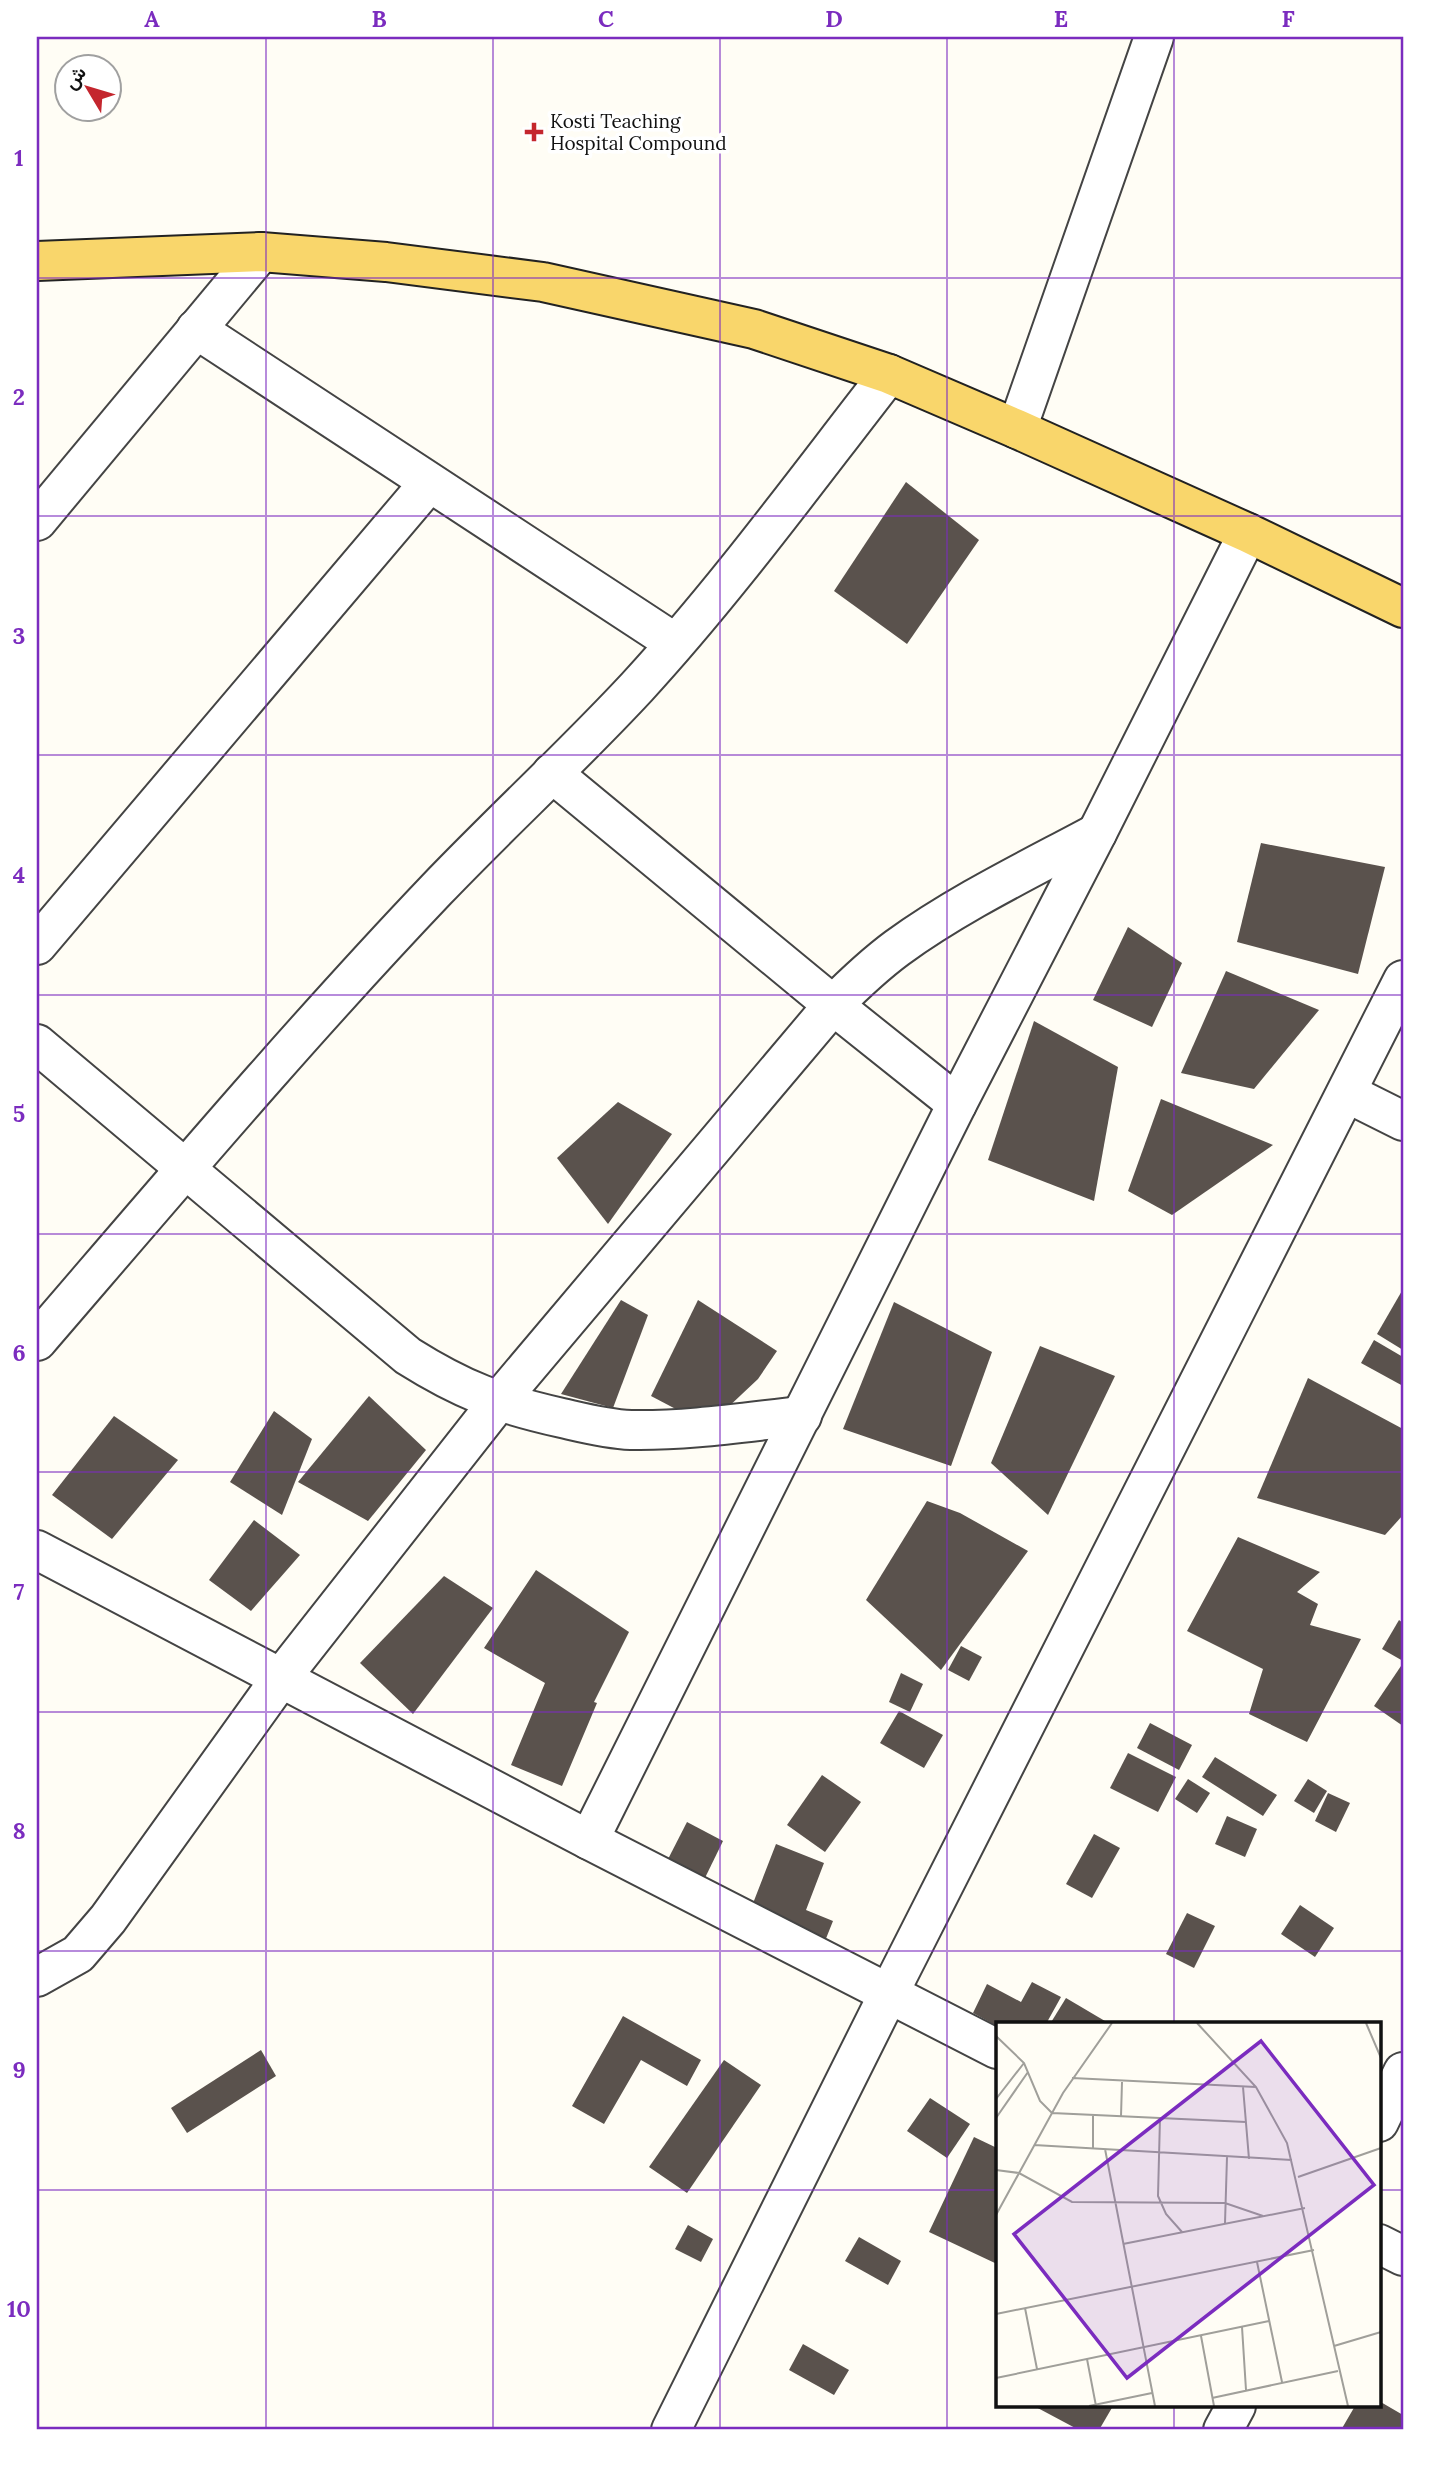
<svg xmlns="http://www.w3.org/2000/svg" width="1440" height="2467" viewBox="0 0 1440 2467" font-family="Lora,Vazirmatn,serif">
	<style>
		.building { fill: #5a524d }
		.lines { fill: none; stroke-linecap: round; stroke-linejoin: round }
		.minor-casing { stroke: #444; stroke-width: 42 }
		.major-casing { stroke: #222; stroke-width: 42 }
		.minor { stroke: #fff; stroke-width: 38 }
		.major { stroke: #f9d66b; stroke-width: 38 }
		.grid { fill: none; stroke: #7b2cbf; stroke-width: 2; stroke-opacity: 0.55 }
		.poi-dot { fill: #c4262e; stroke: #fff; stroke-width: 2.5 }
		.labels { text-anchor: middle; stroke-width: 7; stroke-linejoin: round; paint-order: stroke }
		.poi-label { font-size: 19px; fill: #111; stroke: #fff; text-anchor: start }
		.inset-road { fill: none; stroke: #a09f9a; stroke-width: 2 }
		.view { fill: #7b2cbf; fill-opacity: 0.15; stroke: #7b2cbf; stroke-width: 3.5 }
		.inset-edge { fill: none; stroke: #111; stroke-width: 3.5 }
		.neatline { fill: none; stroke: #7b2cbf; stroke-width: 2.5 }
		.grid-label { font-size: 23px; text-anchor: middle; font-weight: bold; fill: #7b2cbf }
	</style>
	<rect width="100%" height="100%" fill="#fffdf5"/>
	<!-- building -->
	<g class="building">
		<path d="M906,482L979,540L907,644L834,591Z"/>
		<path d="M1261,843L1385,867L1358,974L1237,942Z"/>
		<path d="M1128,927L1182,963L1152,1027L1093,1000Z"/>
		<path d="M1226,971L1319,1010L1254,1089L1181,1073Z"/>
		<path d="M1034,1021L1118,1067L1094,1201L988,1160Z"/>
		<path d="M1161,1099L1273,1145L1172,1215L1128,1191Z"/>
		<path d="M618,1102L672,1134L608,1224L557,1158Z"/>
		<path d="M1403,1289V1350L1377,1334Z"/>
		<path d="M621,1300L648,1315L613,1408L561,1394Z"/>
		<path d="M698,1300L777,1351L758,1379L708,1426L651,1396Z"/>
		<path d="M894,1302L992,1352L951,1466L843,1429Z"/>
		<path d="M1374,1340L1403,1357V1386L1361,1363Z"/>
		<path d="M1040,1346L1115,1376L1048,1515L991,1463Z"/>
		<path d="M1308,1378L1403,1429V1515L1385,1535L1257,1498Z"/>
		<path d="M369,1396L426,1450L368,1521L298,1482Z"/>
		<path d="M274,1411L312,1439L282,1515L230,1482Z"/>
		<path d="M114,1416L178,1460L112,1539L52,1495Z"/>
		<path d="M927,1501L960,1513L1028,1551L941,1670L866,1600Z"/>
		<path d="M254,1520L300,1555L251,1611L209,1580Z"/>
		<path d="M1238,1537L1320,1572L1297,1592L1318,1604L1310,1625L1361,1639L1307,1742L1249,1714L1263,1669L1187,1631Z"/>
		<path d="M536,1570L629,1632L594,1702L597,1703L562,1786L511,1765L545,1683L484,1648Z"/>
		<path d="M444,1576L493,1608L413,1714L360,1663Z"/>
		<path d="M1399,1620L1403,1623V1661L1382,1649Z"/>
		<path d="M961,1646L982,1657L969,1681L948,1670Z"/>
		<path d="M1403,1663V1726L1374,1706Z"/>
		<path d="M901,1673L923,1684L910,1712L889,1702Z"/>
		<path d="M899,1711L943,1735L924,1768L880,1743Z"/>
		<path d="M1150,1723L1192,1745L1179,1770L1137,1748Z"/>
		<path d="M1128,1753L1176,1777L1158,1812L1110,1788Z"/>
		<path d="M1215,1757L1277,1795L1263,1816L1202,1777Z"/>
		<path d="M822,1775L861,1802L825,1852L787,1825Z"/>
		<path d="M1188,1779L1210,1793L1197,1813L1175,1799Z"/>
		<path d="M1308,1779L1327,1791L1314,1813L1294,1801Z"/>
		<path d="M1328,1793L1350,1803L1336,1832L1315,1821Z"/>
		<path d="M1227,1816L1257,1829L1245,1857L1215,1844Z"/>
		<path d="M687,1822L723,1841L702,1884L665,1865Z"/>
		<path d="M1094,1834L1120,1848L1092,1898L1066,1884Z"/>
		<path d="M776,1844L824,1863L806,1910L833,1921L825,1941L750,1911Z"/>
		<path d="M1300,1905L1334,1928L1315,1957L1281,1934Z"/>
		<path d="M1187,1913L1215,1926L1194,1968L1166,1954Z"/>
		<path d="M1032,1982L1061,1997L1046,2024L997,2026L973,2013L987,1984L1021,2002Z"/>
		<path d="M1066,1998L1110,2024H1050Z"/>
		<path d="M623,2016L701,2060L687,2086L641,2060L604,2124L572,2106Z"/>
		<path d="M261,2050L276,2076L187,2133L171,2108Z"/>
		<path d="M724,2060L761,2085L687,2193L649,2167Z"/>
		<path d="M930,2098L970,2124L947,2158L907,2131Z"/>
		<path d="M974,2137L997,2148V2264L929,2232Z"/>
		<path d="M688,2225L713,2239L701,2262L675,2249Z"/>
		<path d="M859,2237L901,2261L888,2285L845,2261Z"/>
		<path d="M803,2344L849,2370L834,2395L789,2370Z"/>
		<path d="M1379,2401L1403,2415L1402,2430H1341L1355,2406H1379Z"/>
		<path d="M1034,2406H1113L1099,2430H1079Z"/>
	</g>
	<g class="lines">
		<!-- minor casing -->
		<g class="minor-casing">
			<g id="minor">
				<path d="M196,329L675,643"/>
				<path d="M1017,429L1154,37"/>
				<path d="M37,521L261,252"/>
				<path d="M552,773L833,1005L957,1104"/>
				<path d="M37,945L429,483"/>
				<path d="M37,1044L408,1356C462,1390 499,1404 562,1418C584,1423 607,1429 631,1430C688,1431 746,1422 802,1416"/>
				<path d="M1347,1093L1403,1121"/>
				<path d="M37,1341C168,1189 298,1035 436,890C502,821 572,757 637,687C727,589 807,479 889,374"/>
				<path d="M37,1550L589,1840L997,2049"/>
				<path d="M589,1840L957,1104L1097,833L1248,533"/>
				<path d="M37,1977L78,1954L108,1919L281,1678L498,1402L833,1005C853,985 874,965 897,948C959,903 1030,869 1097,833"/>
				<path d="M1379,2122L1403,2072"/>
				<path d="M1379,2244L1403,2256"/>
				<path d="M671,2430L889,1993L1403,980"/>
				<path d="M1223,2430L1236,2406"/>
			</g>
		</g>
		<!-- major casing -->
		<g class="major-casing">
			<path id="major" d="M37,261L261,252L386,262L543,282L754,329L889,374L1017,429L1248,533L1403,608"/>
		</g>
		<!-- minor -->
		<use href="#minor" class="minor"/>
		<!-- major -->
		<use href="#major" class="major"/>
	</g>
	<!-- grid -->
	<path class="grid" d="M266,37V2430M493,37V2430M720,37V2430M947,37V2430M1174,37V2024M37,278H1403M37,516H1403M37,755H1403M37,995H1403M37,1234H1403M37,1472H1403M37,1712H1403M37,1951H1403M37,2190H997M1379,2190H1403M1174,2406V2430"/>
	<!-- markers -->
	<path class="poi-dot" d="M530.5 121.5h7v7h7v7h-7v7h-7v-7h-7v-7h7z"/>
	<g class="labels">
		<!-- poi labels -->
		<g class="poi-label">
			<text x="550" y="128">Kosti Teaching<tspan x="550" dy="22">Hospital Compound</tspan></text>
		</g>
	</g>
	<!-- overview -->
	<g transform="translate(996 2022)">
		<rect width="385" height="385" fill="#fffdf5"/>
		<path class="inset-road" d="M201,1L260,65L291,121L352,384M370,1L385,36M0,14L28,41L44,79L56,91L250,100M76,56L260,65M247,65L253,137M0,77L28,41M125,94L126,60M0,96L32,50M164,96L162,174L170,192L186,210M38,123L296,138M97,126V94M109,127L159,384M0,148L23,151L76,180L229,181L267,194M302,155L385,126M0,193L67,71L116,1M229,201L231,135M127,222L309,186M261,240L286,360M29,286L41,347M0,292L318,228M246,305L250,368M205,314L218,384M338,324L385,310M91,337L100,384M0,356L273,299M216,376L342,349M93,384L156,371"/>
		<path class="view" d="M265,19L378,163L131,356L18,212Z"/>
		<rect width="385" height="385" class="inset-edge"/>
	</g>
	<!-- border -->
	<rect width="1440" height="2467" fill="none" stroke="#ffffff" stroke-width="77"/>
	<!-- north arrow -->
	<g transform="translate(88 88) rotate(308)"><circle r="33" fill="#ffffff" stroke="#a0a0a0" stroke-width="2"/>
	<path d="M0-5L12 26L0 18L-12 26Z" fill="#c4262e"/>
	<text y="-10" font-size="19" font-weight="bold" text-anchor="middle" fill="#111111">ش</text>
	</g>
	<rect x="38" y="38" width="1364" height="2390" class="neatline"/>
	<g class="grid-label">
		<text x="152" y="27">A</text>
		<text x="379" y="27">B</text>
		<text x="606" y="27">C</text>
		<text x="834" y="27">D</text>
		<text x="1061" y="27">E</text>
		<text x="1288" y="27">F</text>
		<text x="19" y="166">1</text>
		<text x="19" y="405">2</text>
		<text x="19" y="644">3</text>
		<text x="19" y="883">4</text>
		<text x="19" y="1122">5</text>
		<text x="19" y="1361">6</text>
		<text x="19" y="1600">7</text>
		<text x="19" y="1839">8</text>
		<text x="19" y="2078">9</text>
		<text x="19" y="2317">10</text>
	</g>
</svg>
